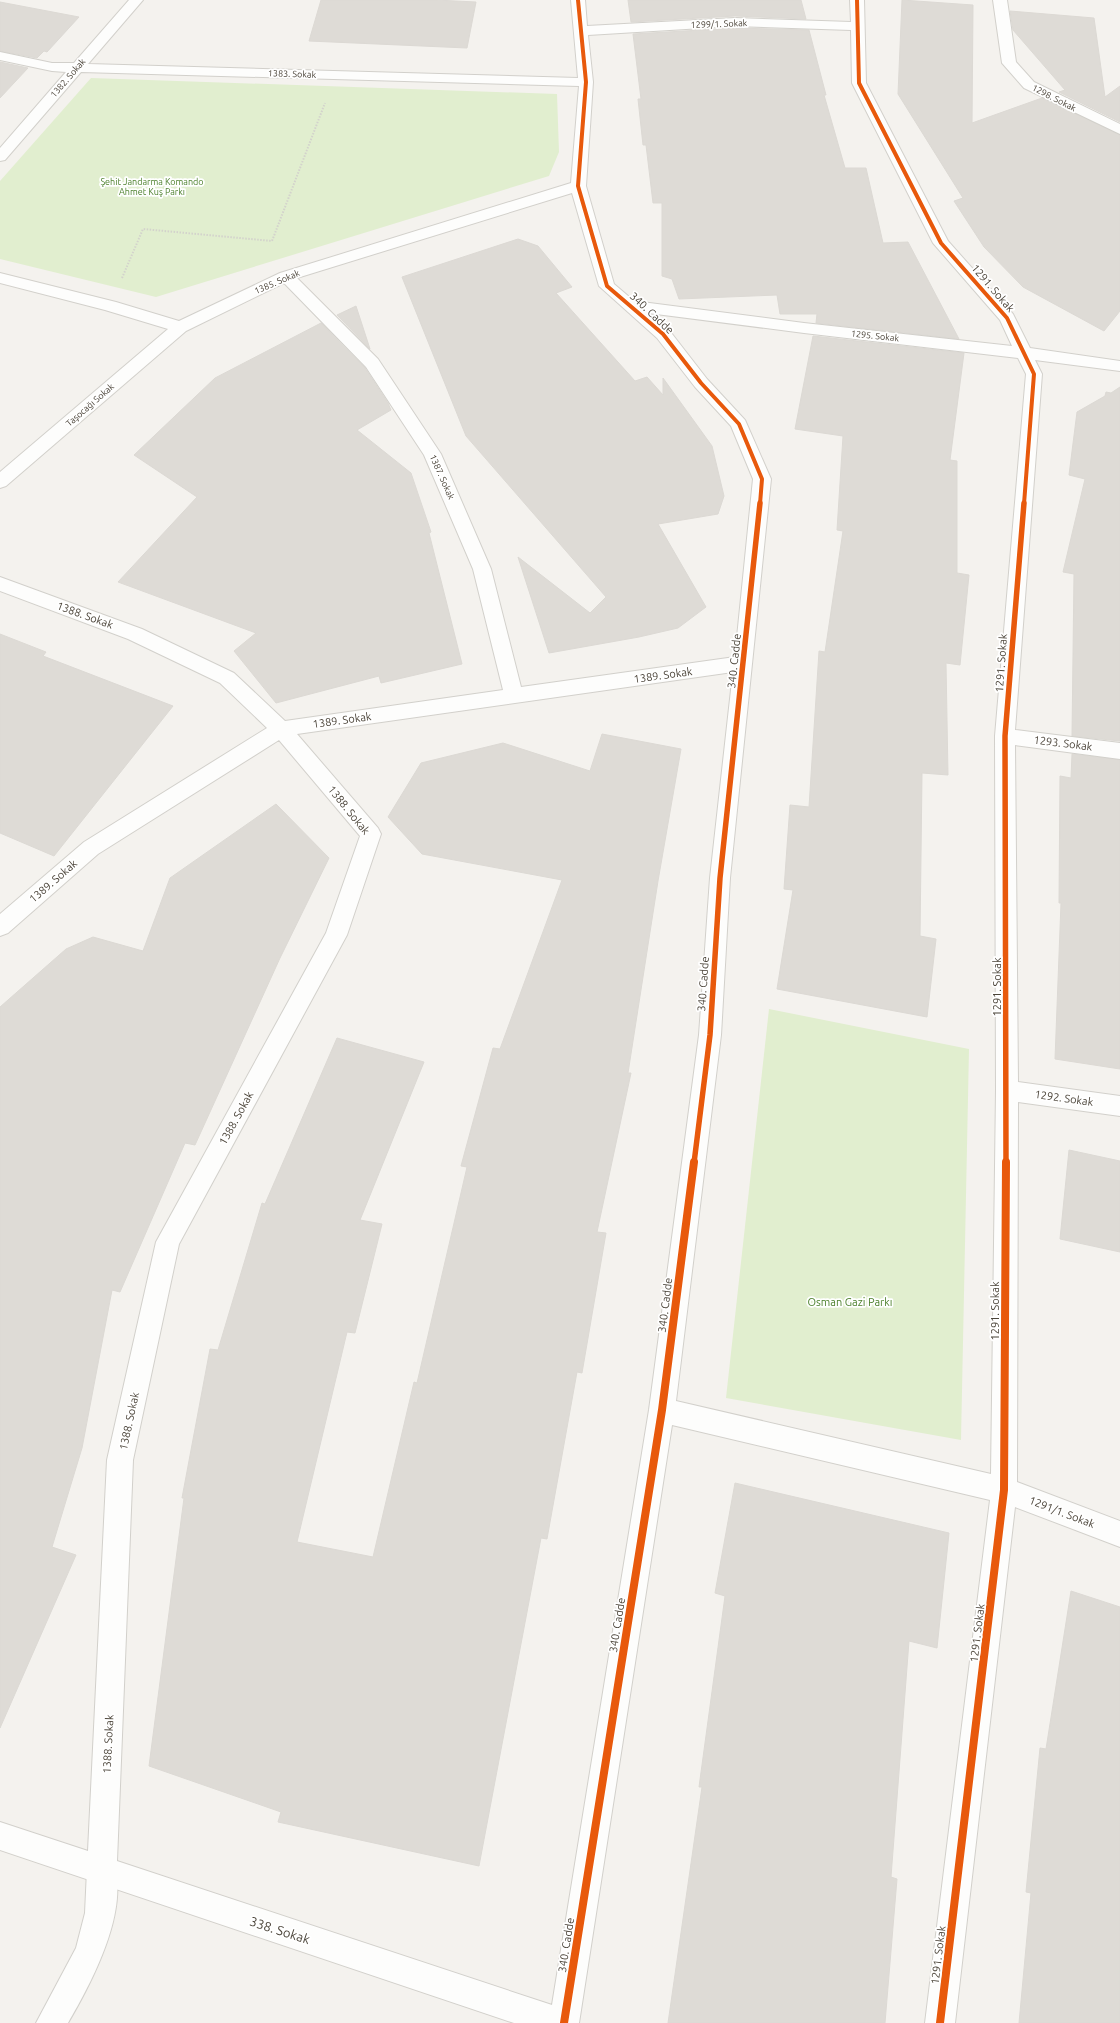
<svg xmlns="http://www.w3.org/2000/svg" width="1120" height="2023" viewBox="0 0 1120 2023" font-family="Ubuntu,sans-serif">
	<style>
		.green { fill: #e1eecf }
		.building { fill: #dedbd6; stroke: #dcd9d4 }
		.lines { fill: none; stroke-linecap: round; stroke-linejoin: round }
		.service-casing { stroke: #d2d0cb; stroke-width: 2 }
		.minor-casing { stroke: #d2d0cb; stroke-width: 2 }
		.path { stroke: #d3d2cc; stroke-width: 2; stroke-dasharray: 1.5 1.5; stroke-linecap: butt }
		.service { fill: #fdfdfc; fill-rule: evenodd }
		.minor { fill: #fdfdfc; fill-rule: evenodd }
		.cycleway-far2-casing { stroke: #fff; stroke-width: 6 }
		.cycleway-far1-casing { stroke: #fff; stroke-width: 8 }
		.cycleway-casing { stroke: #fff; stroke-width: 10 }
		.cycleway-far2 { stroke: #e8590c; stroke-width: 4 }
		.cycleway-far1 { stroke: #e8590c; stroke-width: 5.5 }
		.cycleway { stroke: #e8590c; stroke-width: 8 }
		.labels { text-anchor: middle; stroke-width: 3.5; stroke-linejoin: round; paint-order: stroke }
		.far-street-label { font-size: 9px; fill: #4b4439; stroke: #fff }
		.far-park-label { font-size: 9px; fill: #4a7f2a; stroke: #fff }
		.street-label { font-size: 11px; fill: #4b4439; stroke: #fff }
		.park-label { font-size: 11px; fill: #4a7f2a; stroke: #fff }
		.near-street-label { font-size: 13px; fill: #4b4439; stroke: #fff }
	</style>
	<rect width="100%" height="100%" fill="#f4f2ee"/>
	<!-- green -->
	<g class="green">
		<path d="M91,78L557,94L559,152L549,176L156,297L0,259V181Z"/>
		<path d="M769,1009L969,1049L961,1440L726,1398Z"/>
	</g>
	<!-- building -->
	<g class="building">
		<path d="M321,0H436L476,2L467,48L309,41Z"/>
		<path d="M628,0H801L806,19L735,16L631,22Z"/>
		<path d="M902,0L973,5L972,123L1042,98L1120,135V311L1104,331L1023,287L984,247L954,201L963,198L898,94Z"/>
		<path d="M0,2L79,17L47,52L44,51L37,58L0,51Z"/>
		<path d="M1010,11L1094,18L1105,97L1120,86V122L1059,92L1065,90L1013,30Z"/>
		<path d="M735,28L809,30L826,95H824L845,168H866L883,243L908,242L959,339L816,323L817,314H780L777,295L679,299L672,279L662,276V203H653L646,145H643L638,99H641L633,34Z"/>
		<path d="M0,62L28,68L0,98Z"/>
		<path d="M518,239L538,246L572,287L556,293L635,381L647,377L663,395V378L712,446L724,496L718,514L658,524L706,607L678,628L639,637L549,653L518,557L590,613L606,597L466,436L402,277Z"/>
		<path d="M356,306L370,349L337,315Z"/>
		<path d="M321,323L365,368L388,403L391,410L357,430L411,473L431,532L429,533L462,664L381,683L379,676L276,703L234,651L256,633L118,582L197,497L134,455L215,378Z"/>
		<path d="M813,336L964,353L950,460L957,461V573L969,575L960,665L946,663L948,775L922,773L920,936L936,939L927,1017L777,989L793,890L784,889L790,805L809,807L819,651L825,652L843,531L837,530L843,436L795,429Z"/>
		<path d="M1120,387V741L1072,736L1074,574L1063,572L1085,479L1069,475L1077,412L1105,396L1106,392L1111,393Z"/>
		<path d="M0,634L46,652L43,656L173,706L54,856L0,833Z"/>
		<path d="M602,734L681,749L658,881L628,1073H631L597,1232L606,1233L582,1373L577,1372L547,1539L541,1538L479,1866L278,1822L281,1812L149,1766L184,1498H182L210,1349L218,1350L262,1203L265,1204L337,1038L424,1062L360,1220L382,1224L355,1333L347,1332L297,1542L373,1557L414,1382L417,1383L467,1167L461,1166L493,1048L500,1049L562,880L422,854L388,817L421,763L503,743L590,771Z"/>
		<path d="M1072,754L1120,760V1069L1055,1059L1061,903H1059L1060,776L1071,778Z"/>
		<path d="M276,804L329,858L280,958L195,1145L185,1143L120,1292L112,1290L82,1448L52,1547L76,1555L0,1728V1007L66,949L93,937L143,951L170,878Z"/>
		<path d="M1069,1150L1120,1161V1252L1060,1239Z"/>
		<path d="M735,1483L949,1533L937,1648L909,1641L891,1877L897,1879L885,2023H668L702,1787H699L725,1596L715,1593Z"/>
		<path d="M1071,1591L1120,1607V2023H1019L1031,1893L1026,1892L1040,1748L1046,1749Z"/>
	</g>
	<g class="lines">
		<!-- service casing -->
		<g class="service-casing">
			<path id="service" d="M102,1855L112,1860C132,1907 92,1982 68,2023H36L76,1948L85,1913L87,1870L92,1860Z"/>
		</g>
		<!-- minor casing -->
		<g class="minor-casing">
			<g id="minor">
				<path d="M129,0H143L88,64L578,78L571,0H585L587,26L735,18L851,22L850,0H864L866,83L948,241L1013,314L1030,348L1120,361V371L1035,360L1042,374L1015,730L1120,743V759L1015,745L1018,1082L1120,1096V1116L1018,1102L1017,1482L1120,1521V1547L1015,1507L955,2023H925L990,1500L672,1425L579,2023H514L0,1850V1822L88,1851L107,1460L156,1242L326,933L360,836L279,740L98,854L8,933L0,936V914L84,842L267,728L220,683L128,639L0,591V577L142,629L234,673L285,721L503,690L473,569L424,455L366,367L284,283L186,331L6,486L0,488V472L168,329L105,310L0,283V273L116,302L179,321L280,273L571,183L579,86L81,72L5,160L0,161V148L66,72L52,71L0,60V52L52,63H74ZM735,26L851,30L852,83L933,243L1000,320L1012,346L804,323L634,301L614,284L586,186L593,82L588,35ZM572,193L599,286L657,338L695,387L731,426L753,479L735,657L521,687L491,569L441,454L378,359L297,278ZM648,313L804,333L1018,358L1026,374L995,736L996,1090L991,1474L676,1401L721,1035L730,878L771,479L745,420L707,379L669,330ZM733,672L710,878L699,1035L649,1410L552,2005L117,1861L133,1460L179,1244L347,935L381,834L378,828L297,734Z"/>
				<path d="M993,0H1007L1016,62L1034,82L1120,124V134L1024,88L1002,63Z"/>
			</g>
		</g>
		<!-- path -->
		<path class="path" d="M122,278L143,229L272,241L325,103"/>
		<!-- service -->
		<use href="#service" class="service"/>
		<!-- minor -->
		<use href="#minor" class="minor"/>
		<!-- cycleway-far2 casing -->
		<g class="cycleway-far2-casing">
			<g id="cycleway-far2">
				<path d="M578,0L586,82L578,186L607,286L663,334L701,383L739,424L762,479L760,504"/>
				<path d="M857,0L859,83L941,243L1007,318L1034,374L1024,504"/>
			</g>
		</g>
		<!-- cycleway-far1 casing -->
		<g class="cycleway-far1-casing">
			<g id="cycleway-far1">
				<path d="M694,1163L710,1035L720,878L760,503"/>
				<path d="M1006,1163L1005,736L1024,503"/>
			</g>
		</g>
		<!-- cycleway casing -->
		<g class="cycleway-casing">
			<g id="cycleway">
				<path d="M564,2023L662,1410L694,1162"/>
				<path d="M940,2023L1004,1490L1006,1162"/>
			</g>
		</g>
		<!-- cycleway-far2 -->
		<use href="#cycleway-far2" class="cycleway-far2"/>
		<!-- cycleway-far1 -->
		<use href="#cycleway-far1" class="cycleway-far1"/>
		<!-- cycleway -->
		<use href="#cycleway" class="cycleway"/>
	</g>
	<g class="labels">
		<!-- far-street labels -->
		<g class="far-street-label">
			<text transform="translate(719 24) rotate(-2)" y="3">1299/1. Sokak</text>
			<text transform="translate(292 74) rotate(2)" y="3">1383. Sokak</text>
			<text transform="translate(68 78) rotate(-49)" y="3">1382. Sokak</text>
			<text transform="translate(1054 98) rotate(27)" y="3">1298. Sokak</text>
			<text transform="translate(277 282) rotate(-23)" y="3">1385. Sokak</text>
			<text transform="translate(875 336) rotate(6)" y="3">1295. Sokak</text>
			<text transform="translate(90 405) rotate(-41)" y="3">Taşocağı Sokak</text>
			<text transform="translate(442 477) rotate(66)" y="3">1387. Sokak</text>
		</g>
		<!-- far-park labels -->
		<g class="far-park-label">
			<text x="152" y="185">Şehit Jandarma Komando<tspan x="152" dy="10">Ahmet Kuş Parkı</tspan></text>
		</g>
		<!-- street labels -->
		<g class="street-label">
			<text transform="translate(993 288) rotate(49)" y="4">1291. Sokak</text>
			<text transform="translate(652 313) rotate(43)" y="4">340. Cadde</text>
			<text transform="translate(85 615) rotate(20)" y="4">1388. Sokak</text>
			<text transform="translate(734 661) rotate(-84)" y="4">340. Cadde</text>
			<text transform="translate(1001 663) rotate(-86)" y="4">1291. Sokak</text>
			<text transform="translate(663 675) rotate(-8)" y="4">1389. Sokak</text>
			<text transform="translate(342 720) rotate(-8)" y="4">1389. Sokak</text>
			<text transform="translate(1063 743) rotate(7)" y="4">1293. Sokak</text>
			<text transform="translate(349 810) rotate(51)" y="4">1388. Sokak</text>
			<text transform="translate(53 881) rotate(-41)" y="4">1389. Sokak</text>
			<text transform="translate(703 984) rotate(-86)" y="4">340. Cadde</text>
			<text transform="translate(997 987) rotate(-90)" y="4">1291. Sokak</text>
			<text transform="translate(1064 1098) rotate(8)" y="4">1292. Sokak</text>
			<text transform="translate(236 1118) rotate(-61)" y="4">1388. Sokak</text>
			<text transform="translate(665 1305) rotate(-83)" y="4">340. Cadde</text>
			<text transform="translate(995 1311) rotate(-90)" y="4">1291. Sokak</text>
			<text transform="translate(129 1421) rotate(-78)" y="4">1388. Sokak</text>
			<text transform="translate(1062 1512) rotate(21)" y="4">1291/1. Sokak</text>
			<text transform="translate(617 1625) rotate(-81)" y="4">340. Cadde</text>
			<text transform="translate(977 1633) rotate(-83)" y="4">1291. Sokak</text>
			<text transform="translate(108 1744) rotate(-87)" y="4">1388. Sokak</text>
			<text transform="translate(566 1945) rotate(-81)" y="4">340. Cadde</text>
			<text transform="translate(938 1955) rotate(-83)" y="4">1291. Sokak</text>
		</g>
		<!-- park labels -->
		<g class="park-label">
			<text x="850" y="1306">Osman Gazi Parkı</text>
		</g>
		<!-- near-street labels -->
		<g class="near-street-label">
			<text transform="translate(280 1930) rotate(18)" y="5">338. Sokak</text>
		</g>
	</g>
</svg>
